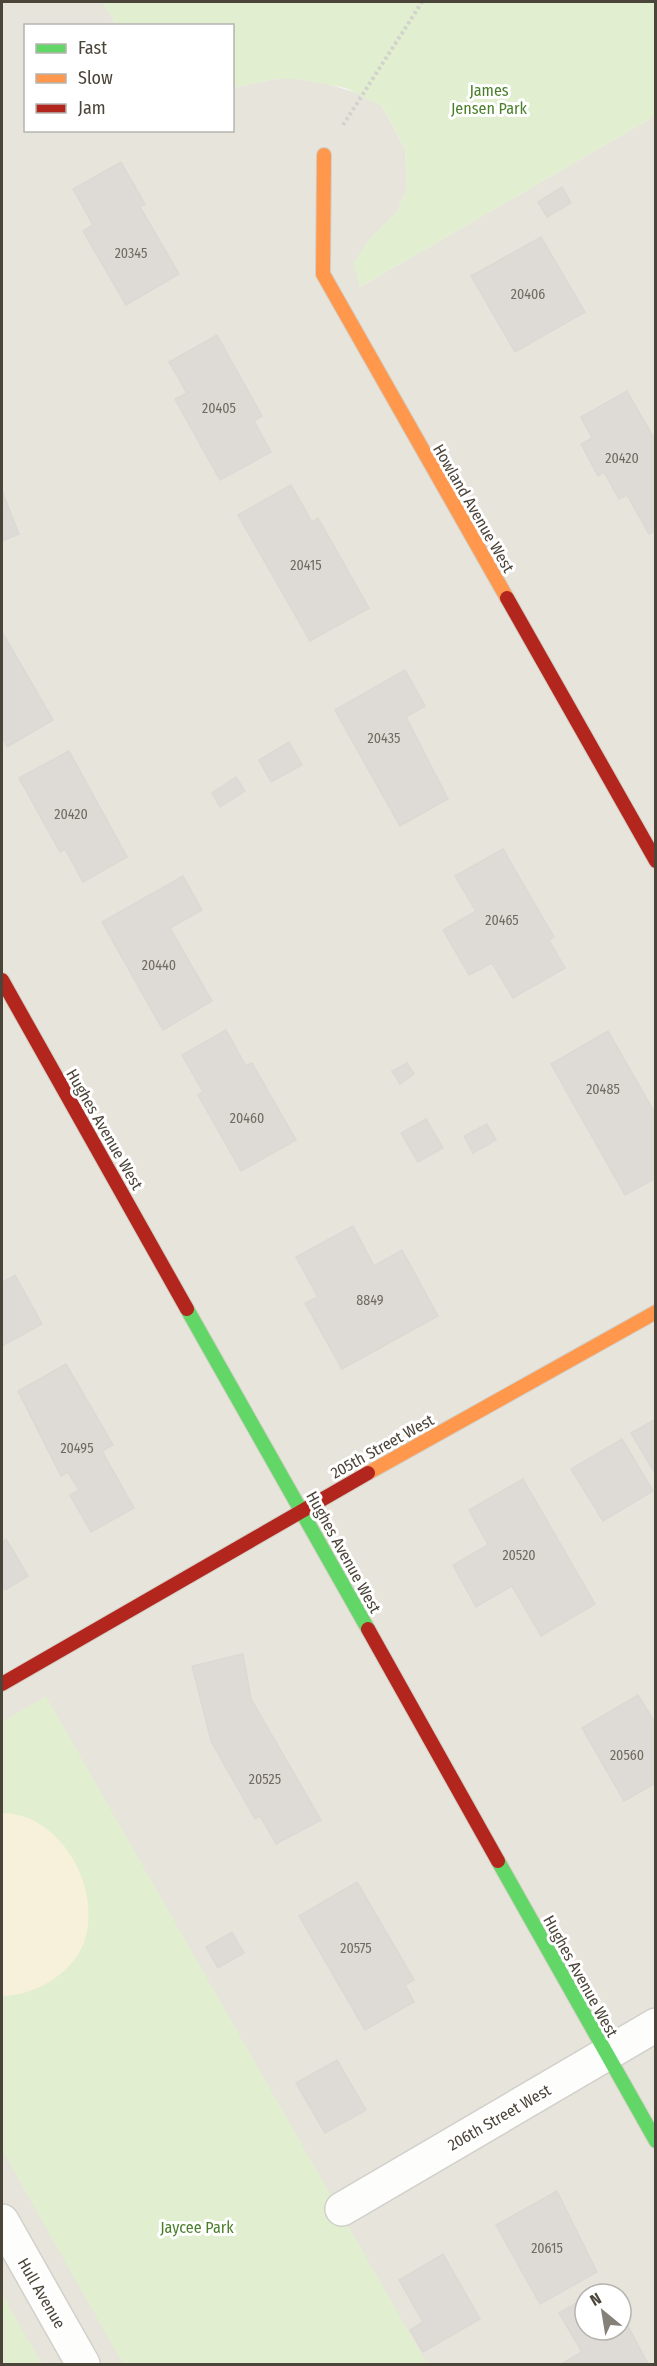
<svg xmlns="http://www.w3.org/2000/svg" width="657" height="2366" viewBox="0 0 657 2366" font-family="'Fira Sans Condensed',sans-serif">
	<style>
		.residential { fill: #e7e4dc; fill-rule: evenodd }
		.green { fill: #e1eecf }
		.sand { fill: #f7f0da }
		.building { fill: #dedbd6; stroke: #dcd9d4; stroke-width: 1.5 }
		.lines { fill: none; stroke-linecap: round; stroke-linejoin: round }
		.street-casing { stroke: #d2d0cb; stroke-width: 36 }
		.fast-casing { stroke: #d3cfc5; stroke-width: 16 }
		.slow-casing { stroke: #d3cfc5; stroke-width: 16 }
		.jam-casing { stroke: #d3cfc5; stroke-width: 16 }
		.path { stroke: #d3d2cc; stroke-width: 4; stroke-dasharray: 3 3; stroke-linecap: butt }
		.street { stroke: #fdfdfc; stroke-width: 33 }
		.fast { stroke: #63d668; stroke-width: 14 }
		.slow { stroke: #ff974d; stroke-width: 14 }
		.jam { stroke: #b3261e; stroke-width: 14 }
		.labels { text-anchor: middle; stroke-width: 6; stroke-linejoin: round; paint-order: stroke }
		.number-label { font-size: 14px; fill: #706a61 }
		.park-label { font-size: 16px; fill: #4a7f2a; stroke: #fff }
		.street-label { font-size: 16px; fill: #4b4439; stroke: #fff }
	</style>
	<rect width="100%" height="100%" fill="#f4f2ee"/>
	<!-- residential -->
	<path class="residential" d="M2,2H103L116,25L26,26V130H232L233,88L275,79H298L324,83L366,96L382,106L405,149L407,189L397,212L368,241L354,264L360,287L655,116L656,2364H2ZM585,2294H621V2330H585Z"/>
	<!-- green -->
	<g class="green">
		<path d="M103,2H655V116L360,287L353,264L368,241L397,212L407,189L405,149L383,107L346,88L298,79H275L233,88L232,26L116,25Z"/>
		<path d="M46,1696L427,2364H123L2,2150V1722Z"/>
		<path d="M2,2294L42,2364H2Z"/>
	</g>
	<!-- sand -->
	<path class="sand" d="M2,1813C57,1813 98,1880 87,1932C80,1970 37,1996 2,1996Z"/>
	<!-- building -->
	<g class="building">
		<path d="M121,162L145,204L140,207L179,274L126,305L83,231L93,225L73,189Z"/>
		<path d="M562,187L571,203L547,217L538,202Z"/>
		<path d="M541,237L585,312L515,352L471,276Z"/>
		<path d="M217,335L262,416L254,421L271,452L220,480L175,399L187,393L169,362Z"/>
		<path d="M627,391L656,442V530L649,534L627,495L619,499L604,472L598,476L581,444L592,438L581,417Z"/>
		<path d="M291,485L312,522L318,518L369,608L310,641L238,515Z"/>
		<path d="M2,491L19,534L2,541Z"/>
		<path d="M2,632L53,720L7,747L2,736Z"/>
		<path d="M405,670L425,706L406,717L448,799L400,826L335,710Z"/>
		<path d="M289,742L302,765L271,782L259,760Z"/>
		<path d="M69,751L127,857L83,882L65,849L60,852L19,778Z"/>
		<path d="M236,777L245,791L220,807L212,793Z"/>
		<path d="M503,849L554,937L549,940L565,968L513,998L492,963L469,975L443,930L476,911L455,876Z"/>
		<path d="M183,876L202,910L170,928L212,1001L163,1030L102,922Z"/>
		<path d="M226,1030L246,1066L252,1063L296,1140L241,1171L198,1095L203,1092L182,1055Z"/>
		<path d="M608,1031L656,1115V1178L625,1195L551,1064Z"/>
		<path d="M407,1063L414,1074L400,1084L392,1071Z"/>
		<path d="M426,1119L443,1148L418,1162L401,1133Z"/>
		<path d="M487,1124L496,1140L473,1153L464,1136Z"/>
		<path d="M353,1226L374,1266L402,1250L438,1316L342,1369L305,1303L318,1297L296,1257Z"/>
		<path d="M15,1275L42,1324L2,1346V1283Z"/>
		<path d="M66,1364L113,1445L102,1451L134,1508L91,1532L70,1495L79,1490L68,1472L61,1476L18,1391Z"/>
		<path d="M656,1419V1475L631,1433Z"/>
		<path d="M622,1439L653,1491L603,1521L571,1469Z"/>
		<path d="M523,1479L595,1604L541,1636L512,1586L476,1607L453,1565L488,1545L469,1510Z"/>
		<path d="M6,1539L28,1576L5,1590L2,1584V1542Z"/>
		<path d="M243,1654L251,1699L321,1820L276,1844L260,1816L255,1819L211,1741L192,1666Z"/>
		<path d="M638,1695L656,1724V1783L624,1801L582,1728Z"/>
		<path d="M357,1882L414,1980L405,1985L414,2002L365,2030L299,1916Z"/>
		<path d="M232,1932L244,1953L218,1968L206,1947Z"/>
		<path d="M337,2060L366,2110L325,2133L296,2083Z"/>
		<path d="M557,2191L597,2272L540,2304L496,2225Z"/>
		<path d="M443,2254L480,2319L423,2352L410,2330L423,2322L399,2280Z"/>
		<path d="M607,2285L611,2294H591Z"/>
		<path d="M585,2298V2330H621V2313L648,2364H561L582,2352L559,2313Z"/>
	</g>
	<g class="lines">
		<!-- street casing -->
		<g class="street-casing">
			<g id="street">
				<path d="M342,2209L656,2025"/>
				<path d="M2,2221L83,2364"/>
			</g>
		</g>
		<!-- fast casing -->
		<g class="fast-casing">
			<g id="fast">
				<path d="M187,1309L368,1629"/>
				<path d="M498,1861L656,2141"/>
			</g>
		</g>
		<!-- slow casing -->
		<g class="slow-casing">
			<g id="slow">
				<path d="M324,155L323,274L507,598"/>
				<path d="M368,1473L656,1312"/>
			</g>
		</g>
		<!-- jam casing -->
		<g class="jam-casing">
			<g id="jam">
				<path d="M507,598L656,861"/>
				<path d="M2,980L187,1309"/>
				<path d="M368,1629L498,1861"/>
				<path d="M2,1684L368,1473"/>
			</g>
		</g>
		<!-- path -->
		<path class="path" d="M343,125L422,2"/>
		<!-- street -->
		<use href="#street" class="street"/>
		<!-- fast -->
		<use href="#fast" class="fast"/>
		<!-- slow -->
		<use href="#slow" class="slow"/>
		<!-- jam -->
		<use href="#jam" class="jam"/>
	</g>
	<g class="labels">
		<!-- number labels -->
		<g class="number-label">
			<text x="131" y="258">20345</text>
			<text x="528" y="299">20406</text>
			<text x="219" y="413">20405</text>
			<text x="622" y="463">20420</text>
			<text x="306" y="570">20415</text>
			<text x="384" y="743">20435</text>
			<text x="71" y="819">20420</text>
			<text x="502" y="925">20465</text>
			<text x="159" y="970">20440</text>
			<text x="603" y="1094">20485</text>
			<text x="247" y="1123">20460</text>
			<text x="370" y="1305">8849</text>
			<text x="77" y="1453">20495</text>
			<text x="519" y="1560">20520</text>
			<text x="627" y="1760">20560</text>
			<text x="265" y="1784">20525</text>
			<text x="356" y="1953">20575</text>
			<text x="547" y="2253">20615</text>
		</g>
		<!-- park labels -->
		<g class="park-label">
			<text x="489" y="96">James<tspan x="489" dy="18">Jensen Park</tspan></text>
			<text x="197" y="2233">Jaycee Park</text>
		</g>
		<!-- street labels -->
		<g class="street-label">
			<text transform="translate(474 508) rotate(60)" y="6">Howland Avenue West</text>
			<text transform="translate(105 1129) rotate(60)" y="6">Hughes Avenue West</text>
			<text transform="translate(382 1446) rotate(-29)" y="6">205th Street West</text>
			<text transform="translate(344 1552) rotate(61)" y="6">Hughes Avenue West</text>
			<text transform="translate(581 1976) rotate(61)" y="6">Hughes Avenue West</text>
			<text transform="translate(499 2117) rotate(-30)" y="6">206th Street West</text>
			<text transform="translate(42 2293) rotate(60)" y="6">Hull Avenue</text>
		</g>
	</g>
	<!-- border -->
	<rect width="657" height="2366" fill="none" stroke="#4b4439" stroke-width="6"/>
	<!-- legend -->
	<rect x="24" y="24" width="210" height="108" fill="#ffffff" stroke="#b7b4b0" stroke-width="1.5"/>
	<rect x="36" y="44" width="30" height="9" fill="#63d668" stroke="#b7b4b0" stroke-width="1.5"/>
	<text x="78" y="54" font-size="18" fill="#4b4439">Fast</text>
	<rect x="36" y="74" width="30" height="9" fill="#ff974d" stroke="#b7b4b0" stroke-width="1.5"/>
	<text x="78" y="84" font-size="18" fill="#4b4439">Slow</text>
	<rect x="36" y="104" width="30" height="9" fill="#b3261e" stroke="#b7b4b0" stroke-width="1.5"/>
	<text x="78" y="114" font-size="18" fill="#4b4439">Jam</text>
	<!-- north arrow -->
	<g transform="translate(603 2312) rotate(330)"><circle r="28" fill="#ffffff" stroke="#b7b4b0" stroke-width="1.5"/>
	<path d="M0-4.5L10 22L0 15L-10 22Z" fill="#868178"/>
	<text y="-9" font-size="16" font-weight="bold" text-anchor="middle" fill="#4b4439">N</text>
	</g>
</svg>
